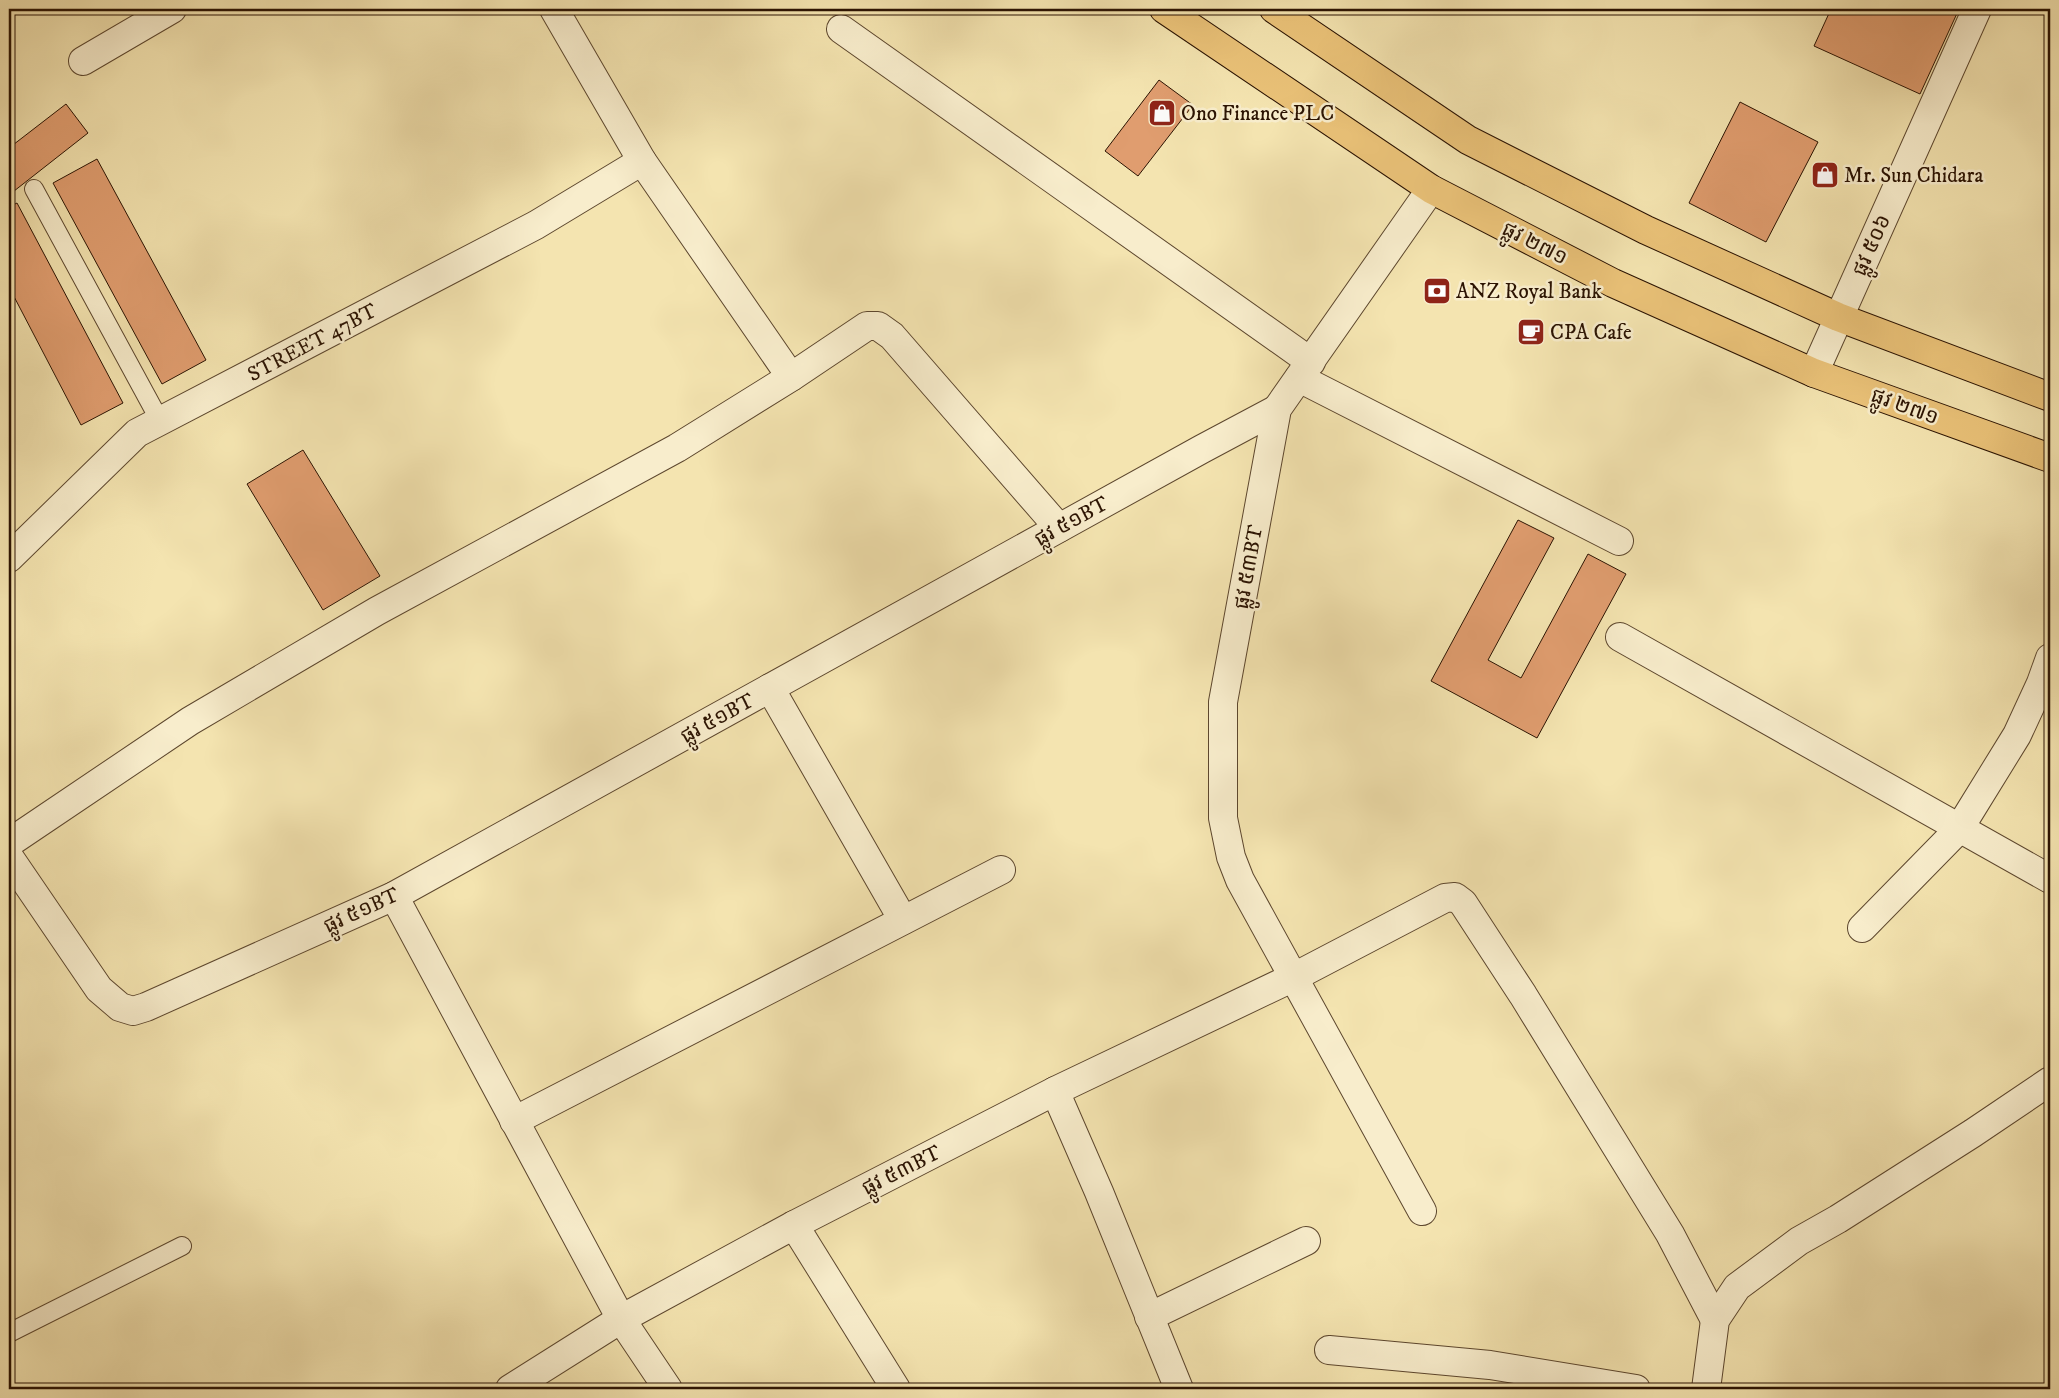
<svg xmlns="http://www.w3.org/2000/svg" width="2059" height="1398" viewBox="0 0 2059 1398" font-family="'IM FELL DW Pica','Noto Sans Khmer',serif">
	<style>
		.building { fill: #e09d6f; stroke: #2b1302 }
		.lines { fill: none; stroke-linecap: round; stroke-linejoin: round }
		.service-casing { stroke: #5d472e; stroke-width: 20 }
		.minor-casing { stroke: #5d472e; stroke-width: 30 }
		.primary-casing { stroke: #2b1302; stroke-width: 30 }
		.service { stroke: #f8edcc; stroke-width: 18 }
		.minor { stroke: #f8edcc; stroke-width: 28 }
		.primary { stroke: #eac278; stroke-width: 28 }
		.labels { text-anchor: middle; stroke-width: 5; stroke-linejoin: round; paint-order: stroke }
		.poi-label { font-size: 21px; fill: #2b1302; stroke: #f8edcc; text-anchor: start }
		.street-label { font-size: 21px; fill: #2b1302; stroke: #f8edcc }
	</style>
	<rect width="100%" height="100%" fill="#f4e4b0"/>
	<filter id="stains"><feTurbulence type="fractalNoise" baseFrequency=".004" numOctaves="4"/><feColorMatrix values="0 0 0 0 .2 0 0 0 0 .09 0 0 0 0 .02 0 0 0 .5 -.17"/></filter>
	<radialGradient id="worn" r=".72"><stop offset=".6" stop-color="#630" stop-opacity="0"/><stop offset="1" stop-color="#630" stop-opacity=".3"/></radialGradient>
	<!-- building -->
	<g class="building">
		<path d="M1831,9H1959L1920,94L1814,46Z"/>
		<path d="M1159,80L1193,105L1138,176L1105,151Z"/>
		<path d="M1740,102L1818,142L1766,242L1689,203Z"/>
		<path d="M66,104L88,133L9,195V148Z"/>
		<path d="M97,159L206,360L162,384L53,183Z"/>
		<path d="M17,203L123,403L81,425L9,287V207Z"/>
		<path d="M303,450L380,576L323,610L247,484Z"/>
		<path d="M1518,520L1554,538L1488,660L1521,678L1588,554L1626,574L1537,738L1431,681Z"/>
	</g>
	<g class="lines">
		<!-- service casing -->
		<g class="service-casing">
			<g id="service">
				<path d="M34,189L160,421"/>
				<path d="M9,1333L182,1246"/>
			</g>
		</g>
		<!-- minor casing -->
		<g class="minor-casing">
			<g id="minor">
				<path d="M554,9L642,161L791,377"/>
				<path d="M841,29L1311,362"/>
				<path d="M83,61L172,9"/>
				<path d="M1814,373L1977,9"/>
				<path d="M1299,378L1619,541"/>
				<path d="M9,558L137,433L536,225L642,161"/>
				<path d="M1620,637L2050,879"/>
				<path d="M770,688L903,920"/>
				<path d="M9,843L190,721L377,611L677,448L791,377L867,326H878L892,336L1059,528"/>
				<path d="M9,857L99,989L120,1007L133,1011L146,1007L394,896L1202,449L1277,409"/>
				<path d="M394,896L621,1319L668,1389"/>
				<path d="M1862,928L1959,829L2017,735L2041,683L2050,658"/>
				<path d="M1055,1091L1099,1192L1179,1389"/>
				<path d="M514,1121L1001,870"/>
				<path d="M1422,1211L1240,880L1231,857L1223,818V702L1277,409L1431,189"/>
				<path d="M794,1225L896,1389"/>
				<path d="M1149,1317L1306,1241"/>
				<path d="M1329,1350L1490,1365L1636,1389"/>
				<path d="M510,1389L621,1319L794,1225L1055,1091L1294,977L1445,898L1455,897L1463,903L1523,995L1670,1234L1715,1320"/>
				<path d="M1706,1389L1715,1320L1737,1287L1799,1241L1838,1219L1973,1133L2050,1081"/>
			</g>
		</g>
		<!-- primary casing -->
		<g class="primary-casing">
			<g id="primary">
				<path d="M1164,9L1431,189L1613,283L1814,373L2050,458"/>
				<path d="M1274,9L1468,140L1646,230L1838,317L2050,397"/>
			</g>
		</g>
		<!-- service -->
		<use href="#service" class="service"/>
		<!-- minor -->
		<use href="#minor" class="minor"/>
		<!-- primary -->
		<use href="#primary" class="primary"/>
	</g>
	<!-- icons -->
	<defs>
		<g id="shop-square" transform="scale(1.4375)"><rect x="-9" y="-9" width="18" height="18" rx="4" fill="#8f2418" stroke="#f8edcc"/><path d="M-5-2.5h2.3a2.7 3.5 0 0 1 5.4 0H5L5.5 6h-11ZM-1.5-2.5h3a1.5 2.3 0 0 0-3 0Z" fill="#fff"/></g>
		<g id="bank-square" transform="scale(1.4375)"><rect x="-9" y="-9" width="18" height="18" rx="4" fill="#8f2418" stroke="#f8edcc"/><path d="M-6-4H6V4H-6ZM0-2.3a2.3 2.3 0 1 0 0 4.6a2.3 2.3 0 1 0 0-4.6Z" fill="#fff"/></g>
		<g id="cafe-square" transform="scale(1.4375)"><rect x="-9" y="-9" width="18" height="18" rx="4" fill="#8f2418" stroke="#f8edcc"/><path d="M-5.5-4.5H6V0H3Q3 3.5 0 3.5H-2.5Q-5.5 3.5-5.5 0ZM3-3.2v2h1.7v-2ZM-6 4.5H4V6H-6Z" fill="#fff"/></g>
	</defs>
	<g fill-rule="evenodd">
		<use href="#shop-square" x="1162" y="113"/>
		<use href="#shop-square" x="1825" y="175"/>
		<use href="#bank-square" x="1437" y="291"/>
		<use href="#cafe-square" x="1531" y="332"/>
	</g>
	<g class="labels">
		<!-- poi labels -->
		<g class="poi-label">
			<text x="1181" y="120">Ono Finance PLC</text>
			<text x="1844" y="182">Mr. Sun Chidara</text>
			<text x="1456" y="298">ANZ Royal Bank</text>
			<text x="1550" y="339">CPA Cafe</text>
		</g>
		<!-- street labels -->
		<g class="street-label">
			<text transform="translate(1535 243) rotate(27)" y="7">ផ្លូវ ២៧១</text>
			<text transform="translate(1871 245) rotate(-66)" y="7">ផ្លូវ ៥០៦</text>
			<text transform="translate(312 342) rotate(-28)" y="7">STREET 47BT</text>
			<text transform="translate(1905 406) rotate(20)" y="7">ផ្លូវ ២៧១</text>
			<text transform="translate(1071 521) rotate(-29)" y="7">ផ្លូវ ៥១BT</text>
			<text transform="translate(1248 567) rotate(-80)" y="7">ផ្លូវ ៥៣BT</text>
			<text transform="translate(717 718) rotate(-29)" y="7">ផ្លូវ ៥១BT</text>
			<text transform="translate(361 910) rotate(-25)" y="7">ផ្លូវ ៥១BT</text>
			<text transform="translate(901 1170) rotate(-27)" y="7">ផ្លូវ ៥៣BT</text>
		</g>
	</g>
	<!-- margin -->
	<rect width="2059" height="1398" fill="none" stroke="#f4e4b0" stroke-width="30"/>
	<rect x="10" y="10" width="2039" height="1378" fill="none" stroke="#2b1302" stroke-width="2.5"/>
	<rect x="15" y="15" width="2029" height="1368" fill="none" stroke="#2b1302"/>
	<rect width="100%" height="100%" filter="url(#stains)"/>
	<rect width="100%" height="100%" fill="url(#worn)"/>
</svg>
